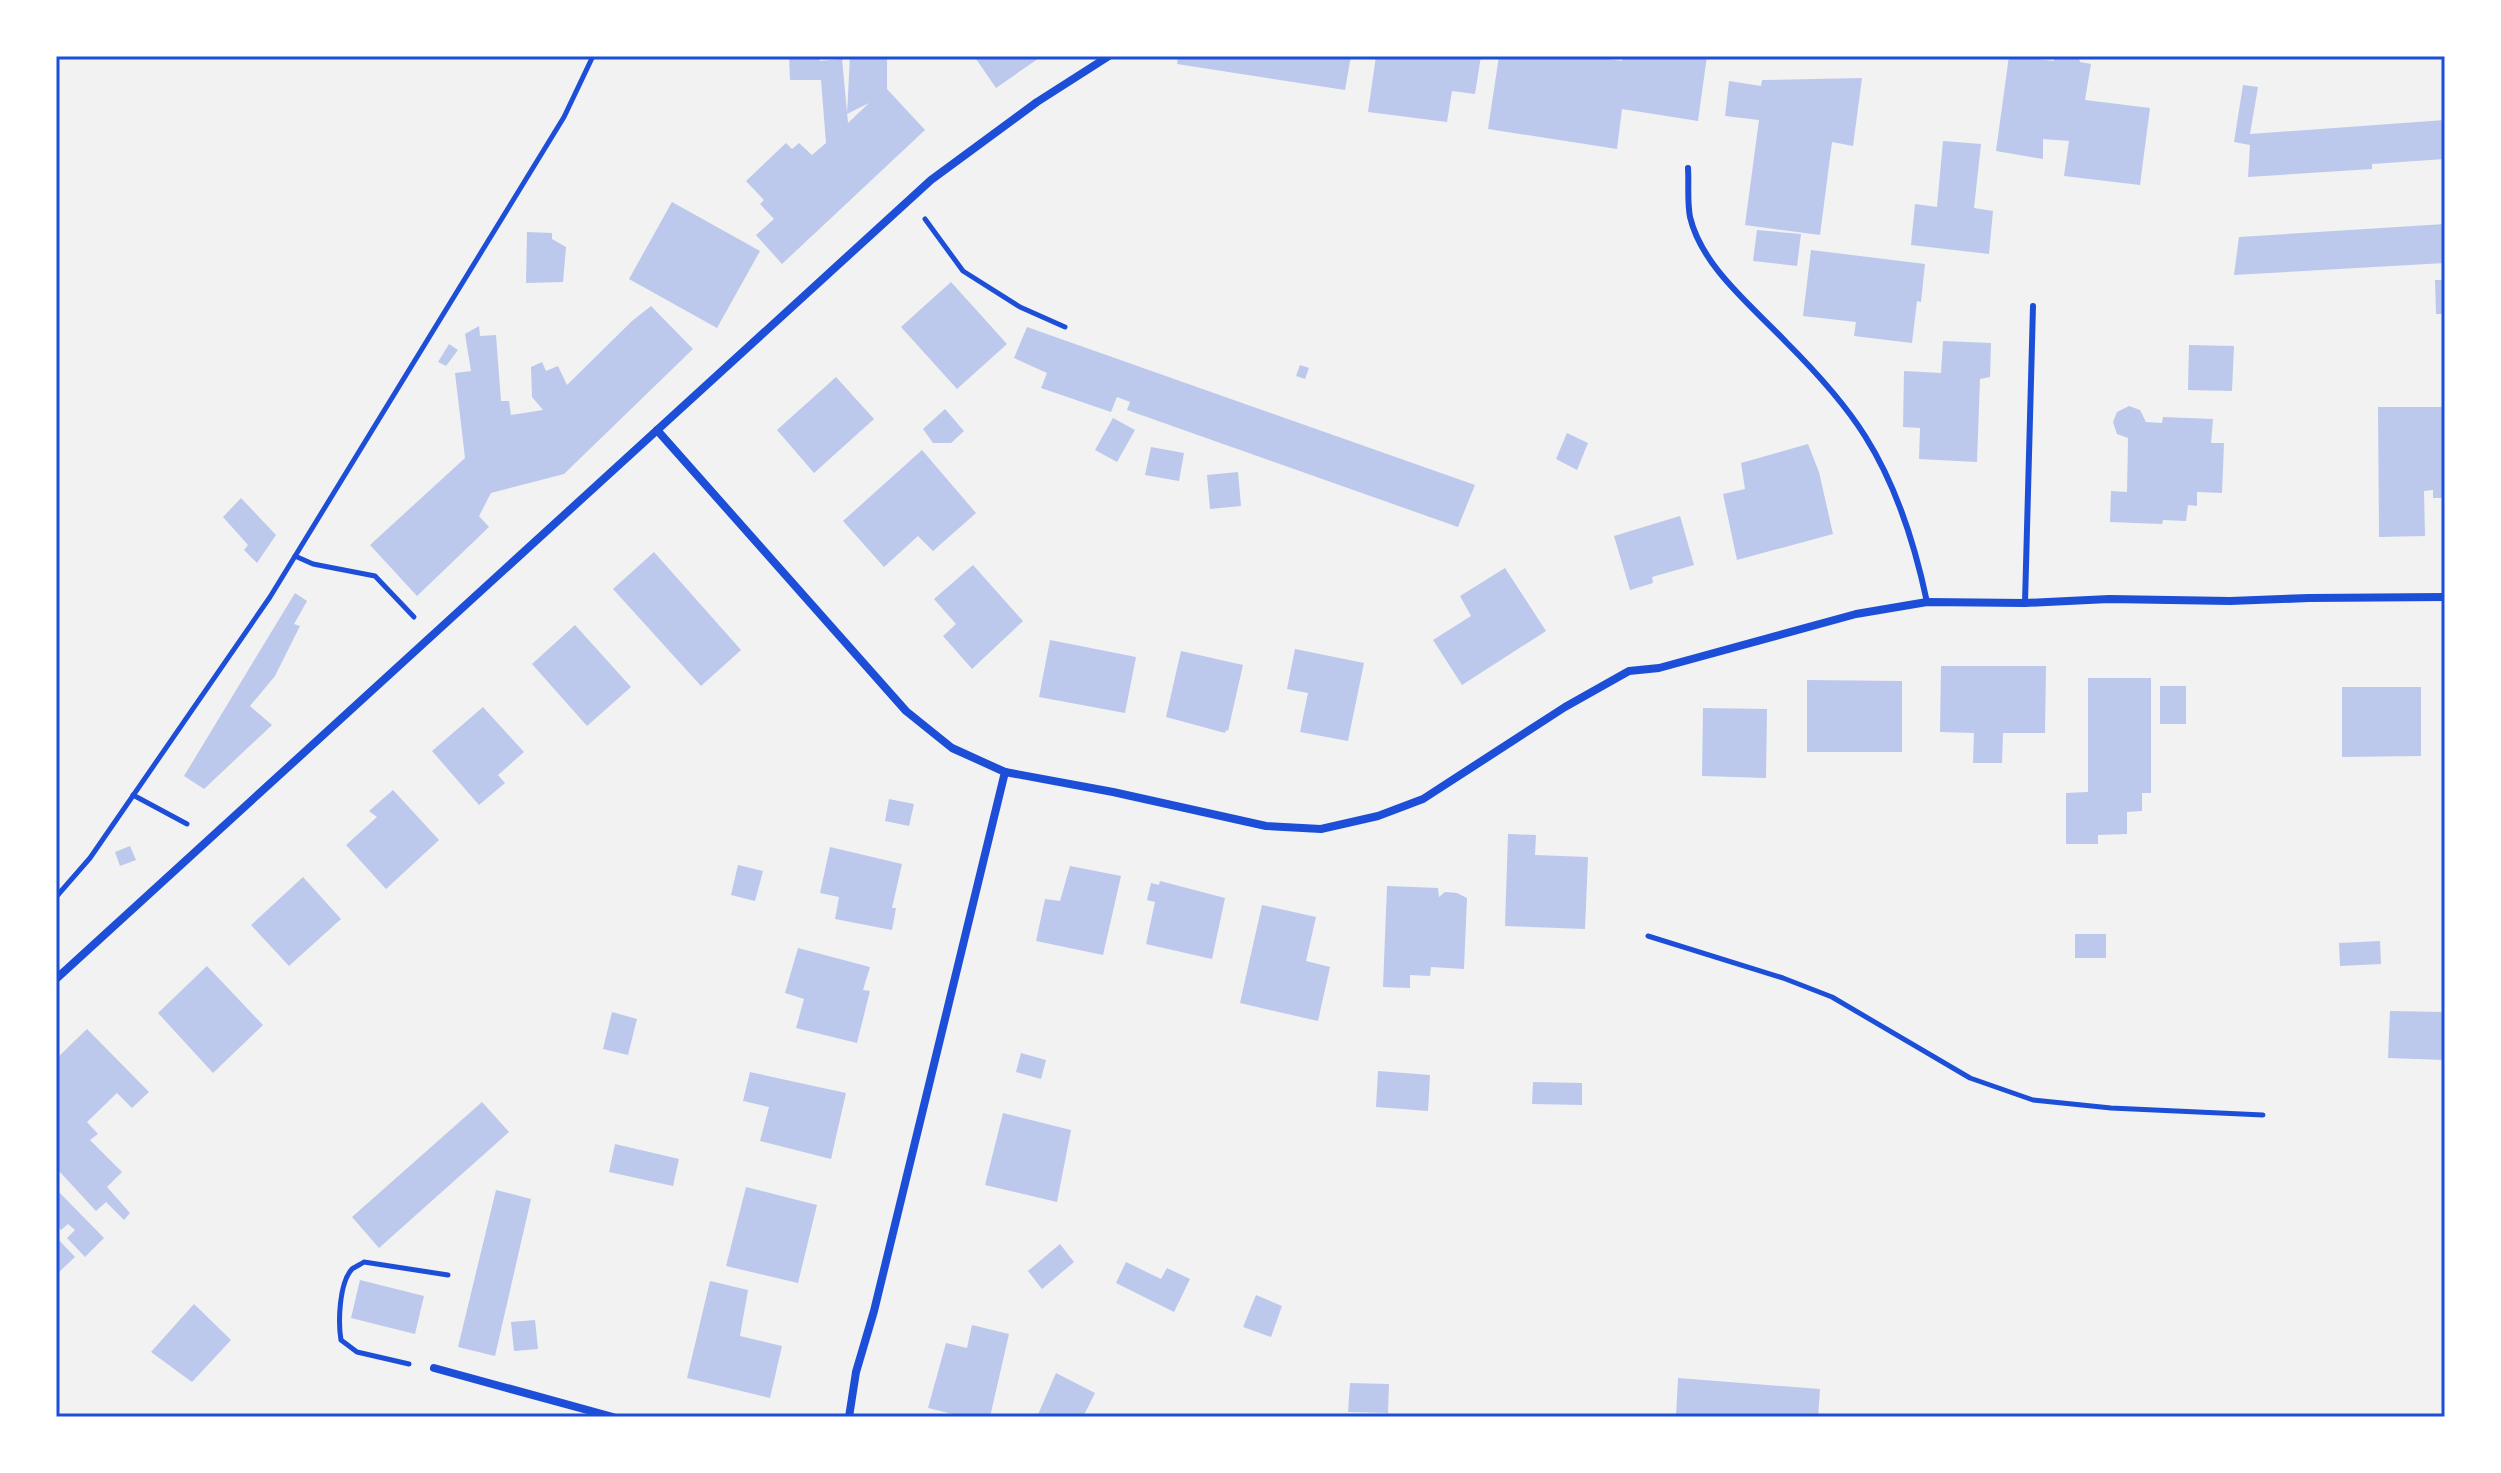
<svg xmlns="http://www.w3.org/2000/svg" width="2501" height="1473" viewBox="0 0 2501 1473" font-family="'Fira Sans Condensed',sans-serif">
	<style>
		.building { fill: #bdc9ec }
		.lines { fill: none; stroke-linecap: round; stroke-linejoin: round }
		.path { stroke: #1d4ed8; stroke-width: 5 }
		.service { stroke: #1d4ed8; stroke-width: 6 }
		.minor { stroke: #1d4ed8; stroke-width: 8 }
		.neatline { fill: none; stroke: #1d4ed8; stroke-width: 3 }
	</style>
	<rect width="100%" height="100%" fill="#f2f2f2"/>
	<!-- building -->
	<g class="building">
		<path d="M789,56H819L820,61L842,59L848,123L869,103L847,114L850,56H887V89L925,130L782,264L756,235L774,219L760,204L764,200L746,181L786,143L792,149L799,143L812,155L826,143L821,80H790Z"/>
		<path d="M974,56H1042L996,88Z"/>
		<path d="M1178,56H1351L1345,90L1177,64Z"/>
		<path d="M1376,56H1481L1475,94L1452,91L1447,122L1368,112Z"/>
		<path d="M1499,56H1589L1622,61L1623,56H1707L1698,121L1622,109L1617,149L1488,129Z"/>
		<path d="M2009,56L2054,61V56L2079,59L2080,62L2091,64L2085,100L2150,108L2140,185L2064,176L2069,141L2043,139V159L1996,151Z"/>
		<path d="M1862,78L1853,146L1832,142L1820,235L1745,225L1759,120L1725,116L1729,81L1761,86L1762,80Z"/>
		<path d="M2243,85L2258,87L2250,134L2445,120V159L2372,164V169L2248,177L2250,145L2234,142Z"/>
		<path d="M1943,141L1981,144L1974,208L1993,211L1989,254L1911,245L1915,204L1937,207Z"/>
		<path d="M672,202L760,251L717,328L629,279Z"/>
		<path d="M2445,224V263L2234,275L2239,237Z"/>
		<path d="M1757,230L1801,234L1797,266L1753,261Z"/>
		<path d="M527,232L552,233V239L566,247L563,282L526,283Z"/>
		<path d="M1811,250L1925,264L1921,302L1917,301L1912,343L1854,336L1856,322L1803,316Z"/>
		<path d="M2435,280H2445V314H2436Z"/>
		<path d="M951,282L1007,344L957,389L901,327Z"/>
		<path d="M651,306L693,349L564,474L491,493L479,516L489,527L417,596L370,545L465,458L455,373L471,371L465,334L479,326L480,336L496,335L501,401H509L511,415L543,410L532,397L531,367L542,362L546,371L558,366L567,385L632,321Z"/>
		<path d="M1027,327L1475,485L1458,527L1127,410L1130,402L1117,397L1111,412L1041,388L1047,373L1014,358Z"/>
		<path d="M1943,341L1991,343L1990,377L1980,379L1977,462L1919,459L1920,428L1903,427L1904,371L1941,373Z"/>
		<path d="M449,344L458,350L446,366L438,362Z"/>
		<path d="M2189,345L2234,346L2232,391L2188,390Z"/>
		<path d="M1300,365L1309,368L1305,379L1296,376Z"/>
		<path d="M836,377L874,419L814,473L777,430Z"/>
		<path d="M2129,406L2140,410L2146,422L2162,423L2163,417L2213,419L2211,443H2224L2222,493L2197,492V506L2188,505L2186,521L2163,520L2162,524L2110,522L2111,491L2127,492L2128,438L2117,434L2113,422L2117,412Z"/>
		<path d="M2378,407H2445V498H2433V490L2424,491L2425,536L2379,537Z"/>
		<path d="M945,409L964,431L951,443H933L923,429Z"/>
		<path d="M1113,418L1135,430L1117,462L1095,450Z"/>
		<path d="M1567,433L1588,443L1577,470L1556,459Z"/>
		<path d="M1808,444L1819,472L1833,534L1737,560L1723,494L1745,489L1741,463Z"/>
		<path d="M1151,447L1184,453L1179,481L1145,475Z"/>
		<path d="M922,450L976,513L933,551L918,536L884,567L843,521Z"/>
		<path d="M1238,472L1241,506L1210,509L1207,475Z"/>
		<path d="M241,498L276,535L257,563L244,550L248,545L223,517Z"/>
		<path d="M1680,516L1694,565L1652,577L1653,583L1630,590L1614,536Z"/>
		<path d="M654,552L741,650L701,686L613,589Z"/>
		<path d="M973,565L1023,621L972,669L943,636L956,624L934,599Z"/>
		<path d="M1505,568L1546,631L1462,685L1433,640L1471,616L1460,596Z"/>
		<path d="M295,593L307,601L294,624L300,626L275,676L250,706L272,725L204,789L184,776Z"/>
		<path d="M575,625L631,687L587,726L532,664Z"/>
		<path d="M1050,640L1136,657L1125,713L1039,697Z"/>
		<path d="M1295,649L1364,663L1348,741L1300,732L1308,693L1287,689Z"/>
		<path d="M1181,651L1243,665L1228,731L1226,730L1225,733L1166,717Z"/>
		<path d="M1941,666H2046L2045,733H2003L2002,763H1973L1974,733L1940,732Z"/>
		<path d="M2088,678H2151V793H2142V811L2127,812V834L2098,835V844H2066V793L2088,792Z"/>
		<path d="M1807,680L1902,681V752H1807Z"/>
		<rect x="2160" y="686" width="26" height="38"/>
		<path d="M2342,687H2421V756L2342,757Z"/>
		<path d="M483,707L524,752L498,775L505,783L479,805L432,751Z"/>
		<path d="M1703,708L1767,709L1766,778L1702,776Z"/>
		<path d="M393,790L439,840L386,889L346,845L377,817L369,811Z"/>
		<path d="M889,799L914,804L909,826L885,821Z"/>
		<path d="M1508,834L1536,835L1535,855L1588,857L1585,929L1505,926Z"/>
		<path d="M130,846L136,860L120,866L115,852Z"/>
		<path d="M830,847L902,864L892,908H896L892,930L835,919L839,897L820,893Z"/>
		<path d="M738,865L763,871L755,901L731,895Z"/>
		<path d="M1070,866L1121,876L1103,955L1036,941L1045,899L1060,901Z"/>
		<path d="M303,877L341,919L289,966L251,925Z"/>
		<path d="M1160,881L1225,898L1212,959L1146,944L1155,902L1147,900L1151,883L1159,885Z"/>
		<path d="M1387,886L1438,888L1439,897L1445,892L1457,893L1467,898L1464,969L1431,967L1430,976L1410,975V988L1383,987Z"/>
		<path d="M1262,905L1316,917L1306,961L1330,967L1318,1021L1240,1003Z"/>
		<rect x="2075" y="934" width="31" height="24"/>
		<path d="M2380,941L2381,964L2340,966L2339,943Z"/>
		<path d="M798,948L870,967L863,990L870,991L857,1043L796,1028L804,999L785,993Z"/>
		<path d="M207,966L263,1025L213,1073L158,1013Z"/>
		<path d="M2390,1011L2445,1012V1060L2388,1058Z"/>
		<path d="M612,1012L637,1019L628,1055L603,1049Z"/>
		<path d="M87,1029L149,1092L132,1108L117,1093L87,1122L98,1134L90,1140L122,1172L107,1187L130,1213L124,1220L106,1202L96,1211L60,1172L56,1175V1059Z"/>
		<path d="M1021,1053L1046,1060L1041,1079L1016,1072Z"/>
		<path d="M1378,1071L1430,1075L1428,1111L1376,1107Z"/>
		<path d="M750,1072L846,1093L831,1159L760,1141L769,1107L743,1101Z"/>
		<path d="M1533,1082L1582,1083V1105L1532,1104Z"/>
		<path d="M482,1102L509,1132L379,1248L352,1217Z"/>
		<path d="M1003,1113L1071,1130L1057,1202L985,1185Z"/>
		<path d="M615,1144L679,1159L673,1186L609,1172Z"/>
		<path d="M746,1187L817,1205L798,1283L726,1266Z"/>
		<path d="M56,1189L104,1238L85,1257L67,1238L75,1230L68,1224L61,1230L56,1224Z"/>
		<path d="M496,1190L531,1199L495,1356L458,1347Z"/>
		<path d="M56,1237L75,1257L56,1275Z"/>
		<path d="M1060,1244L1074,1262L1042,1289L1028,1271Z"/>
		<path d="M1126,1262L1161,1279L1167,1268L1190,1279L1174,1312L1116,1283Z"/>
		<path d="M360,1280L424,1296L415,1334L351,1318Z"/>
		<path d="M710,1281L748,1290L740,1336L782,1346L770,1398L687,1378Z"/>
		<path d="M1256,1295L1282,1306L1271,1337L1243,1327Z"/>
		<path d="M194,1304L231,1340L192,1382L151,1352Z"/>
		<path d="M535,1320L538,1349L514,1351L511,1322Z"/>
		<path d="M972,1325L1009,1334L990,1417H965L928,1408L946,1343L967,1348Z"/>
		<path d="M1056,1373L1095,1393L1083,1417H1037Z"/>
		<path d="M1678,1378L1820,1389L1818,1417H1676Z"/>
		<path d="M1350,1383L1389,1384L1388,1413L1348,1412Z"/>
	</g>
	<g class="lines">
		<!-- path -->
		<g class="path">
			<path d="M925,219L963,271L1020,307L1065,327"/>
			<path d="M295,556L313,564L375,576L414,617"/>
			<path d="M133,795L187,824"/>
			<path d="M56,897L90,858L270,597L564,117L593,56"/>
			<path d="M1648,936L1783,978L1832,997L1970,1078L2033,1100L2111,1108L2263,1115"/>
			<path d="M409,1364L357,1352L341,1340C338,1322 339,1283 352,1269C353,1268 363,1263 364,1262L448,1275"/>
		</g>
		<!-- service -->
		<g class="service">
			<path d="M1688,168C1689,183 1687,201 1690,217C1702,267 1752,306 1786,342C1814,370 1843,401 1865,436C1896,485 1915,545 1927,602"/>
			<path d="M2025,603L2033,306"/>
		</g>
		<!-- minor -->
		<g class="minor">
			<path d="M657,430L906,711L952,748L1005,772L1113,792L1266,826L1321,829L1378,816L1423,799L1565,707L1629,671L1659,668L1856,614L1927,602L2025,603L2109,599L2230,601L2309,598L2445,597"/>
			<path d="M56,979L931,180L1037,102L1109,56"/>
			<path d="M434,1368L613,1417"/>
			<path d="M849,1417L856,1372L874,1311L1005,772"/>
		</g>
	</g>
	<!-- border -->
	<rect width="2501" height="1473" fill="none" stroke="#ffffff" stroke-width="116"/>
	<rect x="58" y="58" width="2385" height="1357" class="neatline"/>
</svg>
